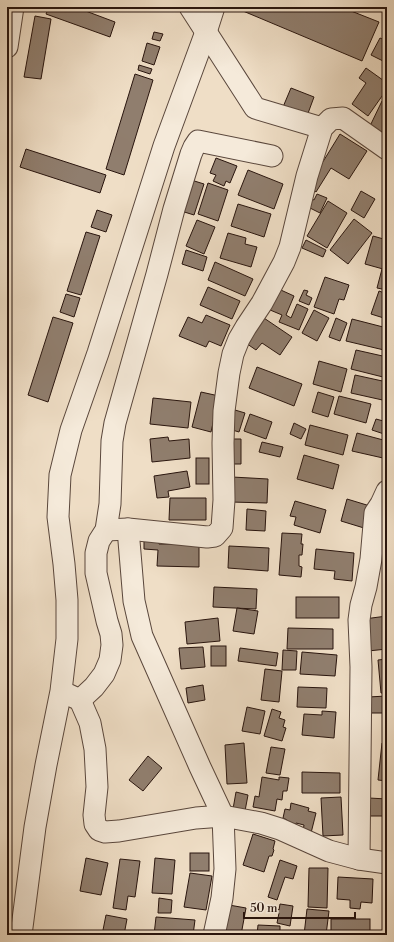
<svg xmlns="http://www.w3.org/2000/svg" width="394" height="942" viewBox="0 0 394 942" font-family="'Libre Bodoni',serif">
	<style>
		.building { fill: #907e6e; stroke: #29150e }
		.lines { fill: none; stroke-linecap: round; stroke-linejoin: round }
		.minor-casing { stroke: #5a473c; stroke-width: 23 }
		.minor { stroke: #f5eada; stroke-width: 21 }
	</style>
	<rect width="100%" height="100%" fill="#efdec6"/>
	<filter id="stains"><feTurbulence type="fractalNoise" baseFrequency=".005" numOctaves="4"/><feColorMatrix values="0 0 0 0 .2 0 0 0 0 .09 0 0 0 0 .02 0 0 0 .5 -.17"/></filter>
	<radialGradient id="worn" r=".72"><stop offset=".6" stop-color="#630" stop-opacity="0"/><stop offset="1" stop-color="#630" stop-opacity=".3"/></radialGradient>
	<!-- building -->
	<g class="building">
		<path d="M49,7H75L115,22L110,37L46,14Z"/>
		<path d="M245,7H341L379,22L362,61L243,11Z"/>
		<path d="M35,16L51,19L41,79L24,77Z"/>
		<path d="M154,32L163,34L160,41L152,39Z"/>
		<path d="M380,38L387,41V63L371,55Z"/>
		<path d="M147,43L160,47L154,65L142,61Z"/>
		<path d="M139,65L152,69L150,74L138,70Z"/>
		<path d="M366,68L387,83V89L368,116L352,104L366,83L359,78Z"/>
		<path d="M135,74L153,80L124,175L106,169Z"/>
		<path d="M291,88L314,97L307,116L283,107Z"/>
		<path d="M382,101L387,104V135L370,126Z"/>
		<path d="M340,134L367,151L349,179L331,168L316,192L308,186Z"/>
		<path d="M26,149L106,175L100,193L20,167Z"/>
		<path d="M216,158L237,166L230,183L226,181L224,186L213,181L216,175L210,173Z"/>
		<path d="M248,170L283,184L274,209L238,195Z"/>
		<path d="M188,179L204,184L194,215L178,210Z"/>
		<path d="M208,183L228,190L218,221L198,214Z"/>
		<path d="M361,191L375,199L364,218L351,210Z"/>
		<path d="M317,194L327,198L320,213L302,204L305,196L314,200Z"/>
		<path d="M328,201L347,213L327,248L307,236Z"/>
		<path d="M238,204L271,214L264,237L231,226Z"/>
		<path d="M97,210L112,215L106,232L91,227Z"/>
		<path d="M354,219L372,233L348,264L330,250Z"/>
		<path d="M197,220L215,227L204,254L186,246Z"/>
		<path d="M86,232L100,236L81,295L67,291Z"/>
		<path d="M228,233L246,238L245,244L257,247L251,267L220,258Z"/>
		<path d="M373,236L387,240V255L383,269L365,264Z"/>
		<path d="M306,240L326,250L323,257L302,248Z"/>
		<path d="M186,250L207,257L203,271L182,264Z"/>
		<path d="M215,262L253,279L245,296L208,280Z"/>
		<path d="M382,269L387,271V290L377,288Z"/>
		<path d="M325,277L349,285L344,300L339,299L334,314L314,307Z"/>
		<path d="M272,286L294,296L286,315L291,318L297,304L308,309L299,330L279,322L282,315L263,307Z"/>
		<path d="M208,287L240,301L232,319L200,305Z"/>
		<path d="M304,290L308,291L306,295L312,298L309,305L299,301Z"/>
		<path d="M379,291L387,294V319L371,314Z"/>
		<path d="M66,294L80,298L74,317L60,312Z"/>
		<path d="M314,310L329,318L317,341L302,333Z"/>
		<path d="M258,314L292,337L280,355L262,343L256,350L240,339Z"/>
		<path d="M206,315L230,325L221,346L209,341L206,347L179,336L188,317L202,323Z"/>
		<path d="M53,317L73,323L48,402L28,395Z"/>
		<path d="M336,318L347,323L340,341L329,337Z"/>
		<path d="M352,319L387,328V338L384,350L346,341Z"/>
		<path d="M356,350L387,357V378L351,369Z"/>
		<path d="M319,361L347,369L341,392L313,384Z"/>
		<path d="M257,367L302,384L294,406L249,388Z"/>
		<path d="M355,375L387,382V401L351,393Z"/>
		<path d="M201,392L219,396L211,432L192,427Z"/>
		<path d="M318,392L334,397L328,417L312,412Z"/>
		<path d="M339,396L371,404L366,423L334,414Z"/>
		<path d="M153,398L191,402L188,428L150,424Z"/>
		<path d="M235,410L245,413L239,432L229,429Z"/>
		<path d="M250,414L272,422L266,439L244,431Z"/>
		<path d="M376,419L387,422V435L372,430Z"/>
		<path d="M294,423L306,429L301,439L290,434Z"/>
		<path d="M310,425L348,435L343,455L305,445Z"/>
		<path d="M357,433L387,441L383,458L352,451Z"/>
		<path d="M168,437L169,441L189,439L190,458L152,462L150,439Z"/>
		<path d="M230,439H241V464H231Z"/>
		<path d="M262,442L283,447L280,457L259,452Z"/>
		<path d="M304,455L339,465L333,489L297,479Z"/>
		<rect x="196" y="458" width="13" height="26"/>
		<path d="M187,471L190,487L168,491L169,497L157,498L154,476Z"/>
		<path d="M232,477L268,479L267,503L231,502Z"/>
		<path d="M170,498H206V520H169Z"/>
		<path d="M347,499L370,506L364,528L341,521Z"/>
		<path d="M295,501L326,510L320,533L294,525L296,517L290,516Z"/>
		<path d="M247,509L266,511L265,531L246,530Z"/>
		<path d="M379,516L387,517V544L376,542Z"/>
		<path d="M282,533L302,534L301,544H303L302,555H299V566L302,567L301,577L279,575Z"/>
		<path d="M144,540L159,541V544H199V567L157,566L158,550L144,549Z"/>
		<path d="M229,546L269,548L268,571L228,568Z"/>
		<path d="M316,549L354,553L352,581L334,579L335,571L314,569Z"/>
		<path d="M214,587L257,589L256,609L213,607Z"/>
		<rect x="296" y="597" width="43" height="21"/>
		<path d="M237,608L258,611L254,634L233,631Z"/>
		<path d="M387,616V649L368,651L364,619Z"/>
		<path d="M218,618L220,641L187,644L185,622Z"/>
		<path d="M288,628L333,629V649H287Z"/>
		<rect x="211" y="646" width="15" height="20"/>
		<path d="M203,647L205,667L181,669L179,648Z"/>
		<path d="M240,648L278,653L276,666L238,661Z"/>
		<path d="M283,650L297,651L296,670H282Z"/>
		<path d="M302,652L337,655L335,676L300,674Z"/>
		<path d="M387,659V693H381L378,660Z"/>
		<path d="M265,669L282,671L279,702L261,700Z"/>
		<path d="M203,685L205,700L188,703L186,688Z"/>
		<path d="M298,687L327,688L326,708L297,707Z"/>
		<path d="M387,696V713H368V697Z"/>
		<path d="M247,707L265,711L260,734L242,731Z"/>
		<path d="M272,709L281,712L279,718L285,720L283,727L286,728L282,741L264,736Z"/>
		<path d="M322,711L336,712L334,738L302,735L304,714L322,715Z"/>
		<path d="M244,743L247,783L227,784L225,745Z"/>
		<path d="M382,743L387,744V781L378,780Z"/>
		<path d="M271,747L285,749L280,775L266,773Z"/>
		<path d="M148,756L162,768L143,791L129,780Z"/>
		<path d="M302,772L340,773V793H302Z"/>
		<path d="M262,777L279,780V777L289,778L287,791H283L282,800L277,799L275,811L253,807L255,796L259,797Z"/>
		<path d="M236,792L248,795L245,811L233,809Z"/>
		<path d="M341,797L343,835L323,836L321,798Z"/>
		<path d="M369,798L387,799V816H368Z"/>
		<path d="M291,803L309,808L308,811L316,813L311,833L303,831L304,825L296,823L295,825L287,823V820L283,818L285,809L290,810Z"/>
		<path d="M253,834L275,841L273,849L274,850L272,856H269L264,872L243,865Z"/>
		<rect x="190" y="853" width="19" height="18"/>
		<path d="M86,858L108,863L101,895L80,891Z"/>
		<path d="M155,858L175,860L172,894L152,893Z"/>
		<path d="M120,859L140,861L135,897L128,896L126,910L113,908Z"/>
		<path d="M280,860L297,866L293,879L285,877L277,900L268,897Z"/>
		<path d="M309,868H328L327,908L308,907Z"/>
		<path d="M190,873L212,876L206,910L184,907Z"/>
		<path d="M338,877L373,879L372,903L361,902L360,909L350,908V900L337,899Z"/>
		<path d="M159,898L172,900L171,913H158Z"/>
		<path d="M280,904L293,906L290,926L277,923L279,913L276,912L277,909L279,910Z"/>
		<path d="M229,905L246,908L241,935L224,931Z"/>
		<path d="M307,909L329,911L326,935H304Z"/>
		<path d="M106,915L127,919L124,935H102Z"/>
		<path d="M156,917L195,920L193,935H154Z"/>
		<rect x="331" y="919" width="39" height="16"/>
		<path d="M258,925L280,926V935H257Z"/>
		<path d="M286,931L300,932V935H286Z"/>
	</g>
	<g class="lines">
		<!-- minor casing -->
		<g class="minor-casing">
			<g id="minor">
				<path d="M190,7L255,108L322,128"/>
				<path d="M7,47L13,7"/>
				<path d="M128,529L134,601L142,636L200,767L223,816L225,869L222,898L214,935"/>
				<path d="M106,530L128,529L207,537L215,536L222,528L224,500L223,443L224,411L229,373L233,354L239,339L246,327L262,303L284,262L290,247L307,176L322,128L331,119L343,118L387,149"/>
				<path d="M67,694L80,700L90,723L95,749L97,787L94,815L95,824L99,830L105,832L119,831L196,818L223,816L261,823L280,829L329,851L359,859L387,863"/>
				<path d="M80,700L94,687L104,674L110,660L112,645L111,634L107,621L96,573V553L99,541L106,530L110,504L112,441L115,423L157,274L174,209L191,154L194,147L198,141L272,156"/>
				<path d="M359,859L361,667L359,620L361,605L366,587L371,559L375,513L381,504L387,491"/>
				<path d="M21,935L35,827L46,765L61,691L67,639V600L64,564L58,517L60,475L71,430L98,353L164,146L206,32L214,7"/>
			</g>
		</g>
		<!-- minor -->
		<use href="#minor" class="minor"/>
	</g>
	<!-- margin -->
	<rect width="394" height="942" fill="none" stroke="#efdec6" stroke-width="24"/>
	<rect x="8" y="8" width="378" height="926" fill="none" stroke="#29150e" stroke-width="2"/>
	<rect x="12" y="12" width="370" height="918" fill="none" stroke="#29150e"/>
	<!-- scale -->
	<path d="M244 912v6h111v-6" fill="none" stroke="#29150e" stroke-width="2"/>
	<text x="250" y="912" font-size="12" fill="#29150e" stroke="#f5eada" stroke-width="3" paint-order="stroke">50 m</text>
	<rect width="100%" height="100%" filter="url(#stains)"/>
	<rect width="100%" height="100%" fill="url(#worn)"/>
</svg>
